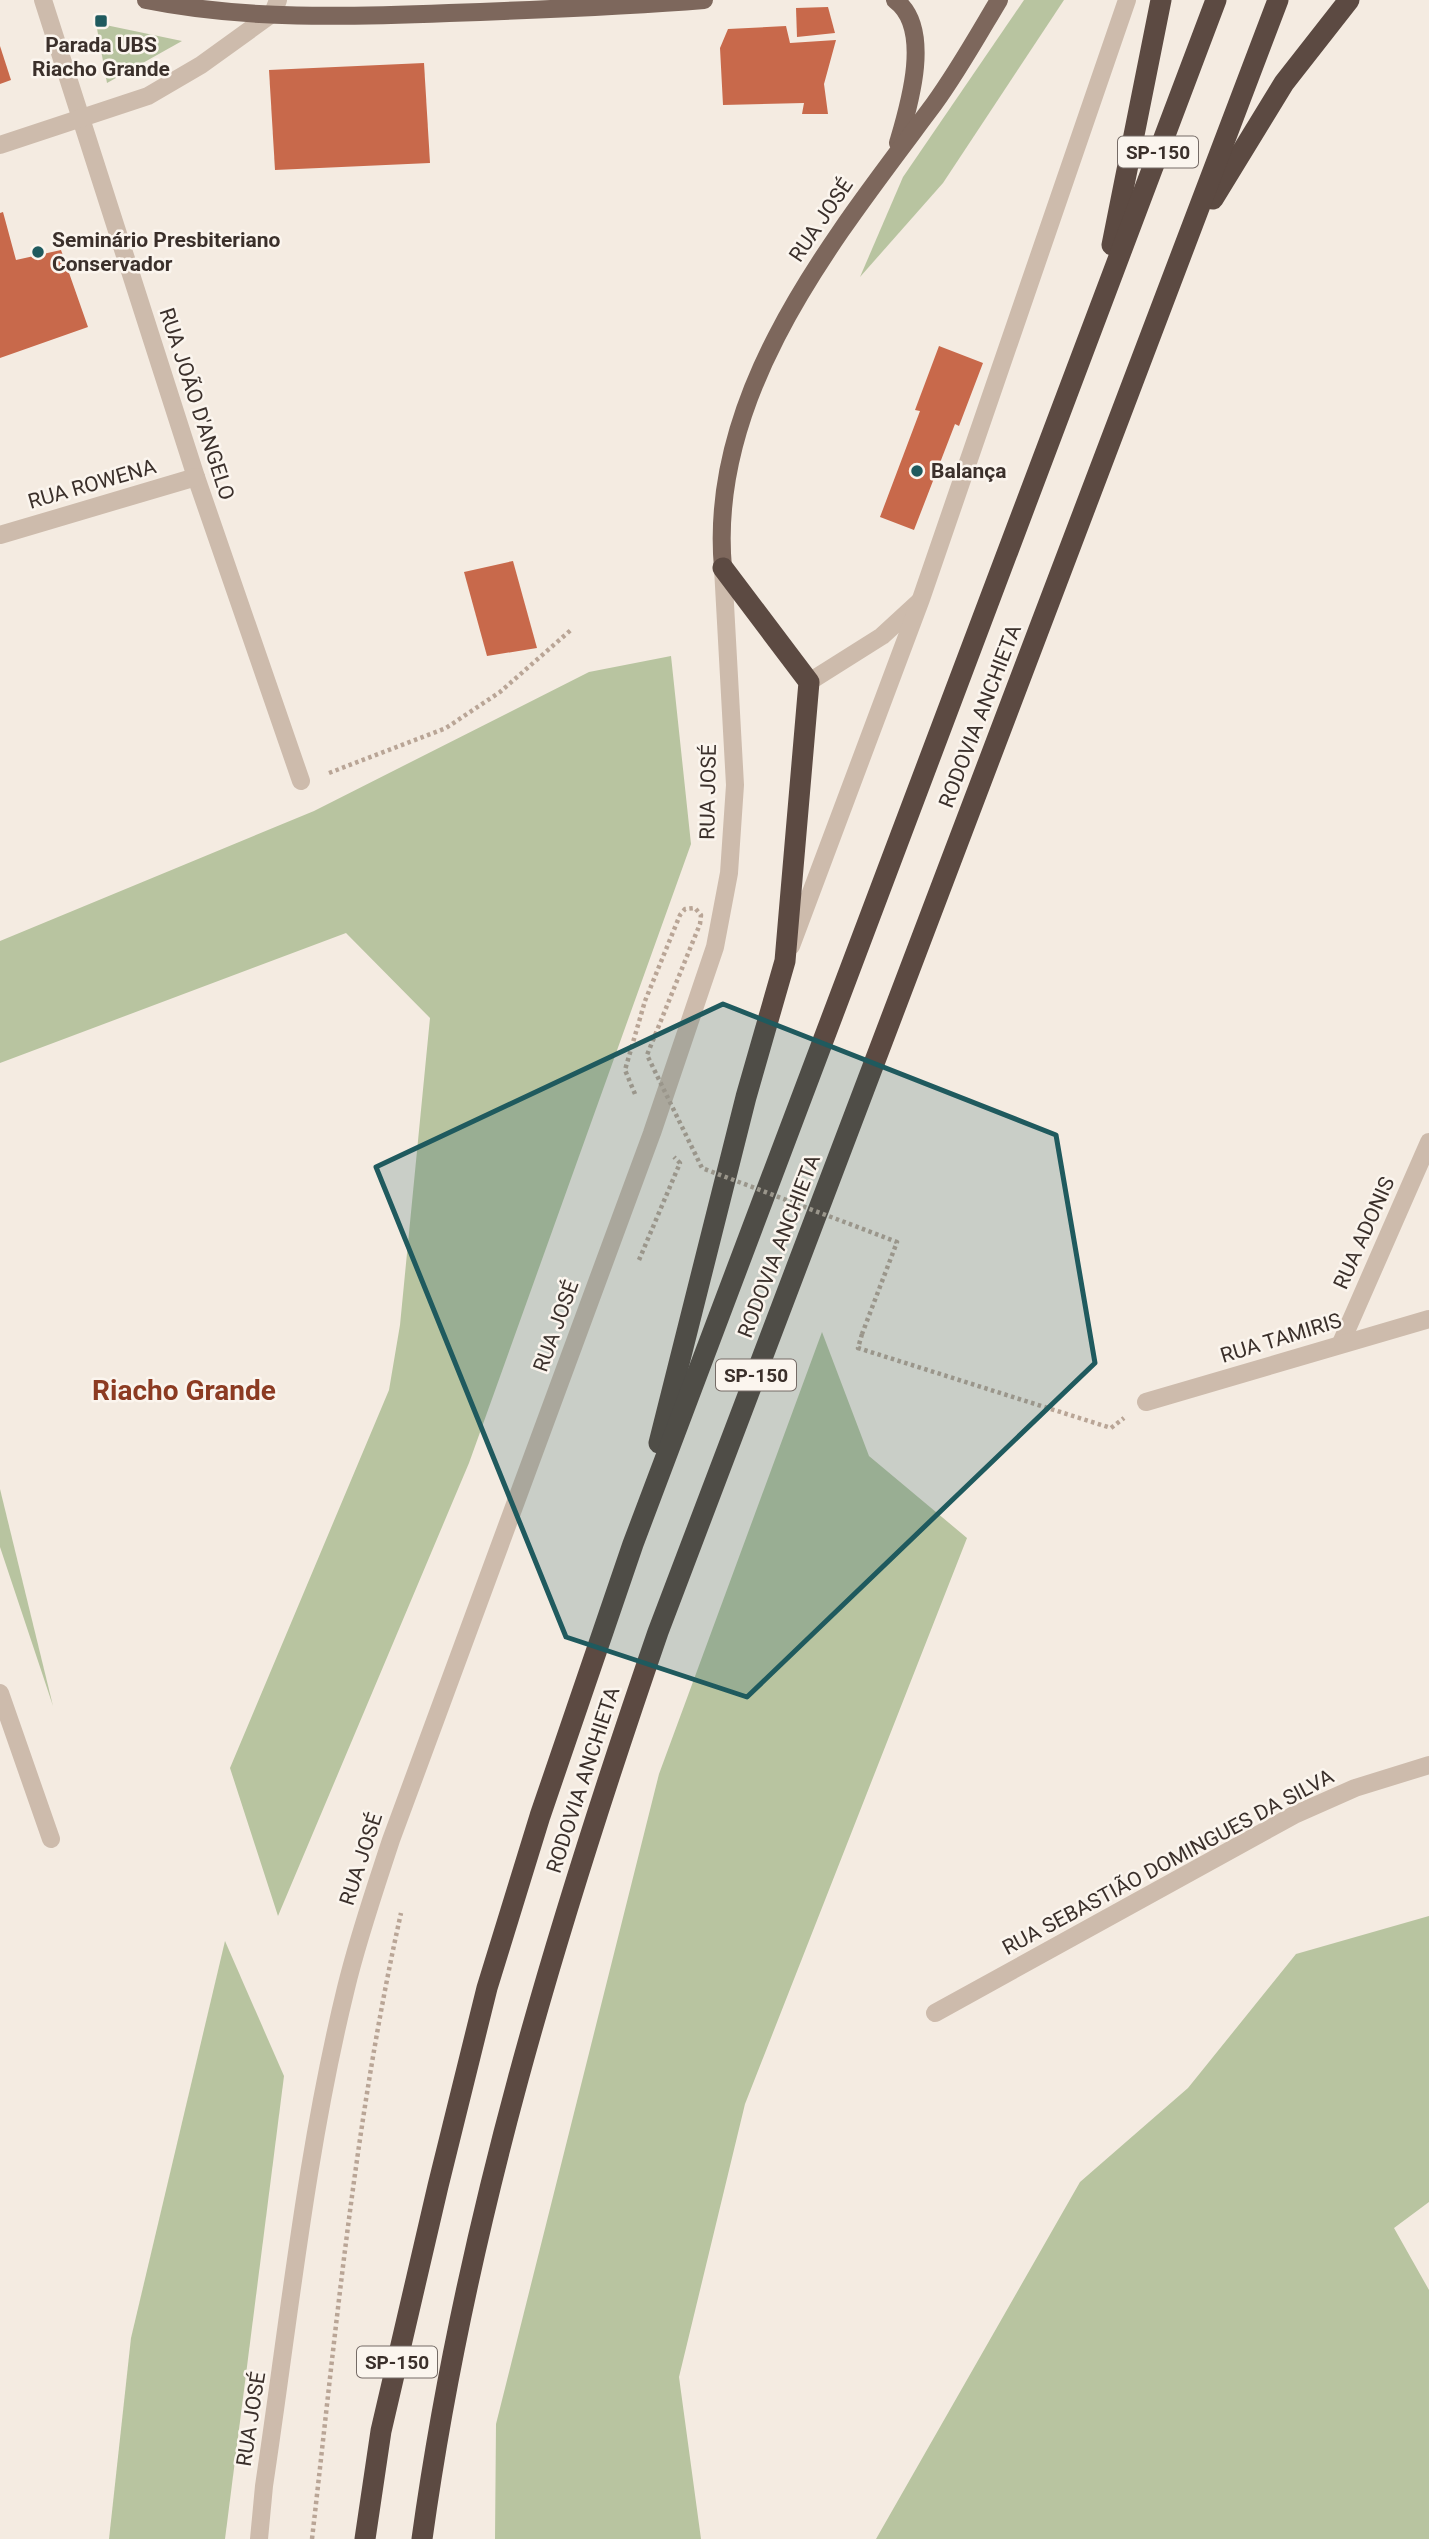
<svg xmlns="http://www.w3.org/2000/svg" width="1429" height="2539" viewBox="0 0 1429 2539" font-family="Roboto,sans-serif">
	<style>
		.green { fill: #b8c4a0 }
		.building { fill: #c8694b }
		.lines { fill: none; stroke-linecap: round; stroke-linejoin: round }
		.path { stroke: #b9a596; stroke-width: 4.5; stroke-dasharray: 3.5 3.5; stroke-linecap: butt }
		.minor { stroke: #cdbbac; stroke-width: 18 }
		.major { stroke: #7d675c; stroke-width: 18 }
		.highway { stroke: #5c4a42; stroke-width: 21 }
		.path-bridge { stroke: #b9a596; stroke-width: 4.5; stroke-dasharray: 3.5 3.5; stroke-linecap: butt }
		.marked { fill: #1f5a5e; fill-opacity: 0.2; stroke: #1f5a5e; stroke-width: 5; stroke-linejoin: round }
		.poi-dot { fill: #1f5a5e; stroke: #fbf5ee; stroke-width: 2.5 }
		.labels { text-anchor: middle; stroke-width: 5; stroke-linejoin: round; paint-order: stroke }
		.shield { fill: #fbf5ee; stroke: #756b66; stroke-width: 2 }
		.shield-label { font-size: 19px; font-weight: bold; fill: #3b302b }
		.poi-label { font-size: 21px; font-weight: bold; fill: #3b302b; stroke: #fbf5ee; text-anchor: start }
		.street-label { font-size: 21px; fill: #3b302b; stroke: #fbf5ee }
		.district-label { font-size: 28px; font-weight: bold; fill: #8c3b22; stroke: #fbf5ee }
	</style>
	<rect width="100%" height="100%" fill="#f4ebe1"/>
	<!-- green -->
	<g class="green">
		<path d="M1024,0H1064L943,183L860,277L903,177Z"/>
		<path d="M96,23L182,41L107,83Z"/>
		<path d="M671,656L691,844L469,1463L278,1916L230,1768L389,1390L400,1325L430,1018L346,933L0,1063V941L314,811L589,672Z"/>
		<path d="M822,1332L869,1456L967,1538L745,2104L679,2377L701,2539H495L496,2424L659,1774Z"/>
		<path d="M0,1489L53,1706L0,1547Z"/>
		<path d="M1429,1916V2202L1394,2228L1429,2290V2539H876L1080,2182L1188,2088L1296,1954Z"/>
		<path d="M225,1941L284,2076L225,2539H109L131,2338Z"/>
	</g>
	<!-- building -->
	<g class="building">
		<path d="M828,7L835,33L797,37L796,8Z"/>
		<path d="M786,26L790,43L836,40L824,84L828,114H802L804,103L723,105L720,48L728,29Z"/>
		<path d="M0,46L11,80L0,84Z"/>
		<path d="M424,63L430,163L275,170L269,70Z"/>
		<path d="M3,212L16,260L61,250L88,327L0,358V213Z"/>
		<path d="M939,346L983,363L959,426L955,424L914,530L880,517L920,411L915,410Z"/>
		<path d="M513,561L537,648L487,656L464,572Z"/>
	</g>
	<g class="lines">
		<!-- path -->
		<g class="path">
			<path d="M329,773L446,728L500,692L572,629"/>
			<path d="M635,1094L625,1070L645,1001"/>
			<path d="M639,1260L680,1163L674,1157"/>
			<path d="M862,1334L858,1348L1111,1428L1124,1418"/>
			<path d="M312,2539C336,2329 355,2119 401,1913"/>
		</g>
		<!-- minor -->
		<g class="minor">
			<path d="M43,0L196,477L301,781"/>
			<path d="M0,145L148,96L201,65L273,13L278,0"/>
			<path d="M0,535L196,477"/>
			<path d="M809,682L882,636L919,602"/>
			<path d="M791,946L921,599L1127,0"/>
			<path d="M1341,1343L1429,1142"/>
			<path d="M1146,1402L1429,1319"/>
			<path d="M0,1693L51,1839"/>
			<path d="M935,2013L1294,1815L1355,1788L1429,1765"/>
			<path d="M259,2539L264,2486C289,2320 306,2151 346,1988C358,1938 375,1889 391,1840L652,1133L715,947L729,873L735,785L723,568"/>
		</g>
		<!-- major -->
		<g class="major">
			<path d="M146,0C244,20 349,17 449,13C534,10 619,7 704,0"/>
			<path d="M895,0C933,28 909,106 898,143"/>
			<path d="M723,568C707,392 835,237 934,104C958,71 978,35 999,0"/>
		</g>
		<!-- highway -->
		<g class="highway">
			<path d="M1213,199L1284,83L1349,0"/>
			<path d="M1112,245L1161,0"/>
			<path d="M659,1443L746,1097L785,961L809,682L723,568"/>
			<path d="M365,2539L381,2431L438,2186L487,1988L540,1816L633,1544L1216,0"/>
			<path d="M422,2539C465,2228 556,1928 658,1632L1278,0"/>
		</g>
		<!-- path-bridge -->
		<path class="path-bridge" d="M645,1001L680,915L685,909L695,908L701,915L700,924L647,1055L702,1168L897,1242L862,1334"/>
	</g>
	<!-- marked area -->
	<path class="marked" d="M723,1004L1056,1135L1095,1363L747,1697L566,1637L376,1167Z"/>
	<!-- markers -->
	<g class="poi-dot">
		<rect x="94" y="14" width="14" height="14" rx="3.5"/>
		<circle cx="38" cy="252" r="7"/>
		<circle cx="917" cy="471" r="7"/>
	</g>
	<g class="labels">
		<!-- shield labels -->
		<g class="shield">
			<rect x="1118" y="136.5" width="80" height="31" rx="5"/>
			<rect x="716" y="1359.5" width="80" height="31" rx="5"/>
			<rect x="357" y="2346.5" width="80" height="31" rx="5"/>
		</g>
		<g class="shield-label">
			<text x="1158" y="159">SP-150</text>
			<text x="756" y="1382">SP-150</text>
			<text x="397" y="2369">SP-150</text>
		</g>
		<!-- poi labels -->
		<g class="poi-label">
			<text x="101" y="52" text-anchor="middle">Parada UBS<tspan x="101" dy="24">Riacho Grande</tspan></text>
			<text x="52" y="247">Seminário Presbiteriano<tspan x="52" dy="24">Conservador</tspan></text>
			<text x="931" y="478">Balança</text>
		</g>
		<!-- street labels -->
		<g class="street-label">
			<text transform="translate(821 220) rotate(-56)" y="7">RUA JOSÉ</text>
			<text transform="translate(197 404) rotate(72)" y="7">RUA JOÃO D'ANGELO</text>
			<text transform="translate(92 484) rotate(-16)" y="7">RUA ROWENA</text>
			<text transform="translate(980 716) rotate(-69)" y="7">RODOVIA ANCHIETA</text>
			<text transform="translate(708 792) rotate(-89)" y="7">RUA JOSÉ</text>
			<text transform="translate(1364 1233) rotate(-66)" y="7">RUA ADONIS</text>
			<text transform="translate(779 1246) rotate(-69)" y="7">RODOVIA ANCHIETA</text>
			<text transform="translate(556 1326) rotate(-70)" y="7">RUA JOSÉ</text>
			<text transform="translate(1281 1338) rotate(-17)" y="7">RUA TAMIRIS</text>
			<text transform="translate(583 1780) rotate(-72)" y="7">RODOVIA ANCHIETA</text>
			<text transform="translate(361 1859) rotate(-72)" y="7">RUA JOSÉ</text>
			<text transform="translate(1168 1862) rotate(-28)" y="7">RUA SEBASTIÃO DOMINGUES DA SILVA</text>
			<text transform="translate(251 2419) rotate(-81)" y="7">RUA JOSÉ</text>
		</g>
		<!-- district labels -->
		<g class="district-label">
			<text x="184" y="1400">Riacho Grande</text>
		</g>
	</g>
</svg>
